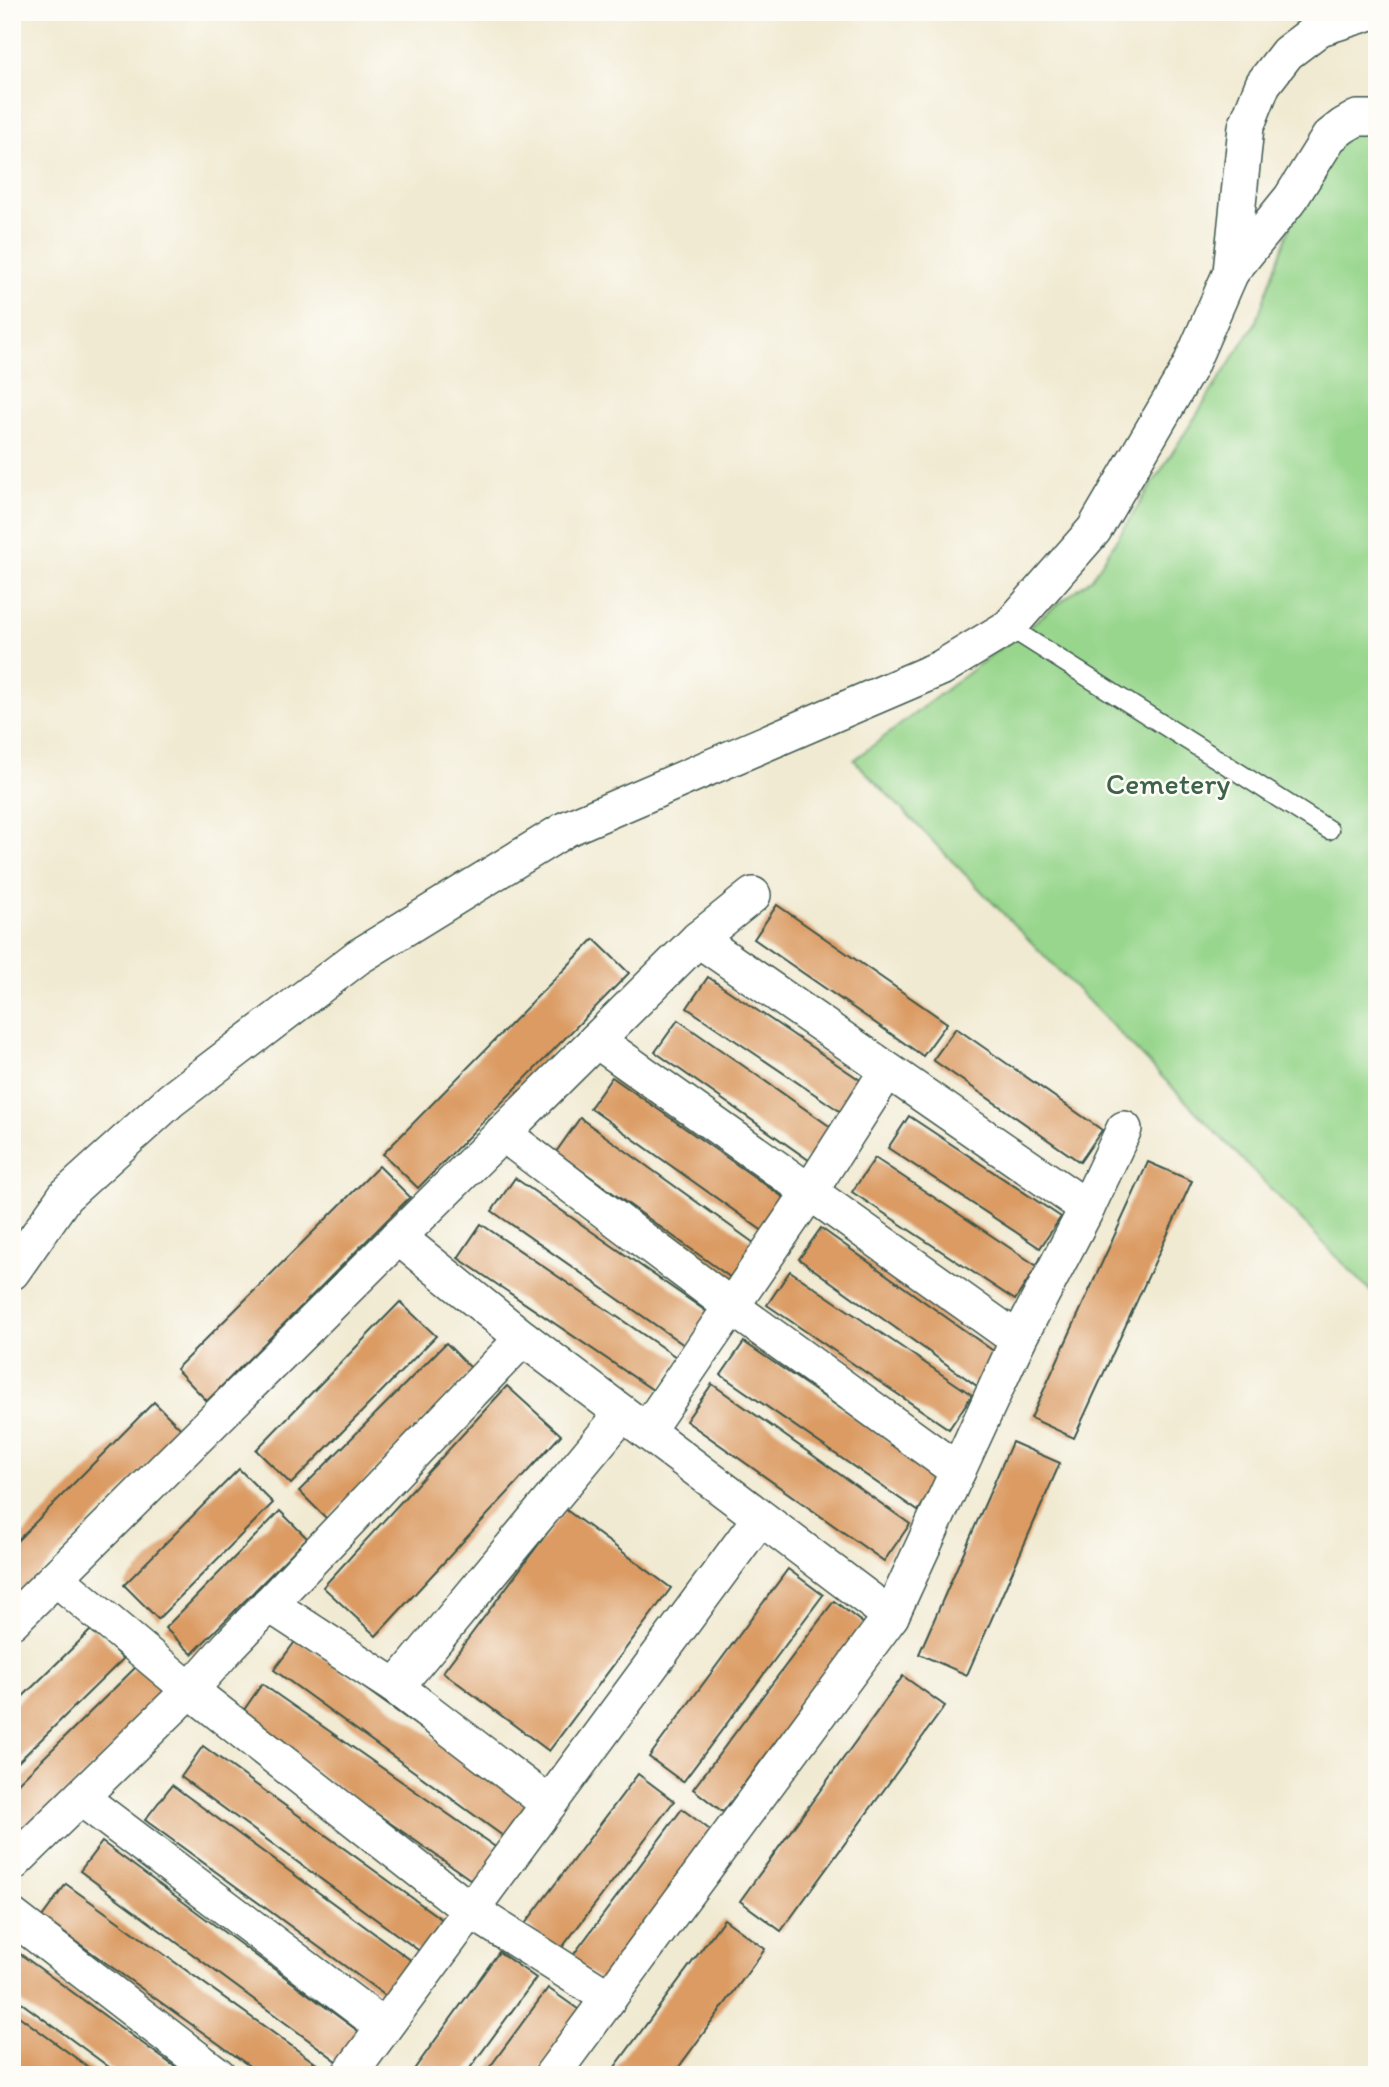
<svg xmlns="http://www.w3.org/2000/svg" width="1389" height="2087" viewBox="0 0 1389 2087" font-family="Itim,sans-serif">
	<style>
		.green { fill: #97d68c; stroke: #5b8a60; stroke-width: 2 }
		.building { fill: #db9b63 }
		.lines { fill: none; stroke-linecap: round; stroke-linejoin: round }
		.lane-casing { stroke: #3e574c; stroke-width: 21 }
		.street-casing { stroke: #3e574c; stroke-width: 38 }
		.lane { stroke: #fff; stroke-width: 18 }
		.street { stroke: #fff; stroke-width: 35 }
		.labels { text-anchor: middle; stroke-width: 5; stroke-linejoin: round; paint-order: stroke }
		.park-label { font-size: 30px; fill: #3d634a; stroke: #fdfcf7 }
	</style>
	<rect width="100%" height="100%" fill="#fdfcf7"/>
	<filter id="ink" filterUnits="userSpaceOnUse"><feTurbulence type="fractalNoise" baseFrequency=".0143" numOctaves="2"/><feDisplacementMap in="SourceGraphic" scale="14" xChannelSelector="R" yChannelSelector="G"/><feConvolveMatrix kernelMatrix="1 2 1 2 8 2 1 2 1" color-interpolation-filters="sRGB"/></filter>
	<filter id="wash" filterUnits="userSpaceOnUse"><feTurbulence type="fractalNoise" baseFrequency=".00686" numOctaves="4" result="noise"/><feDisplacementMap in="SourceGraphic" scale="28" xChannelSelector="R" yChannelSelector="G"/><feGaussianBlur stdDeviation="1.57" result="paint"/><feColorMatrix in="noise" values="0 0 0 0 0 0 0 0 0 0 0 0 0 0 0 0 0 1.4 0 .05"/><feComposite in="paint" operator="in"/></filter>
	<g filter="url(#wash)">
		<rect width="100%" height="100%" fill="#f1ead2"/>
		<!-- green -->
		<path class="green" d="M1377,104V1298L854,760L1092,578L1256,322L1326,125Z"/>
		<g id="blocks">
			<!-- building -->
			<g class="building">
				<path d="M777,905L947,1023L923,1056L754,939Z"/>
				<path d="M594,939L629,973L418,1188L383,1154Z"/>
				<path d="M708,977L866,1084L844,1114L687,1008Z"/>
				<path d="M678,1020L835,1130L813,1163L655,1052Z"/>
				<path d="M956,1028L1102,1130L1080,1162L933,1060Z"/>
				<path d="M612,1077L790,1202L767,1234L590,1108Z"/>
				<path d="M909,1116L1061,1217L1040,1248L888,1148Z"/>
				<path d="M580,1118L758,1246L734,1280L556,1152Z"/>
				<path d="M875,1158L1037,1266L1015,1300L852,1192Z"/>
				<path d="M1148,1162L1192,1181L1074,1438L1031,1418Z"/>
				<path d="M379,1166L410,1197L207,1401L176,1369Z"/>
				<path d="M515,1178L710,1314L687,1347L492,1211Z"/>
				<path d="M481,1224L679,1359L656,1392L458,1258Z"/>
				<path d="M821,1228L999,1355L977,1386L799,1259Z"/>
				<path d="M790,1271L972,1395L949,1429L767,1305Z"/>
				<path d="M400,1302L436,1336L291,1484L256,1450Z"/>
				<path d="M744,1342L941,1477L918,1511L721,1375Z"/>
				<path d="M446,1343L473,1370L327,1519L299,1491Z"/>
				<path d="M712,1384L910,1524L884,1561L686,1421Z"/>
				<path d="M507,1386L561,1435L376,1636L323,1587Z"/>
				<path d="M154,1402L182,1430L12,1601V1546Z"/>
				<path d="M1012,1442L1060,1463L967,1675L919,1654Z"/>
				<path d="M239,1469L273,1503L158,1619L124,1585Z"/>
				<path d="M565,1509L671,1588L549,1751L443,1672Z"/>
				<path d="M280,1511L307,1538L192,1654L165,1628Z"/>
				<path d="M788,1569L823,1595L683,1782L649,1757Z"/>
				<path d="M834,1601L864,1624L723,1812L693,1789Z"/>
				<path d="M93,1628L123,1659L12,1768V1707Z"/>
				<path d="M297,1639L533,1810L510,1841L274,1670Z"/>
				<path d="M139,1664L168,1693L12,1846V1789Z"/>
				<path d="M903,1676L945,1706L781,1931L740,1901Z"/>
				<path d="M262,1684L501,1851L477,1884L239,1717Z"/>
				<path d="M203,1746L448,1924L425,1955L181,1777Z"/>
				<path d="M638,1774L674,1801L560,1950L525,1924Z"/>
				<path d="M172,1785L416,1964L390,1999L145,1820Z"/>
				<path d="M682,1809L714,1833L603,1982L571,1958Z"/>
				<path d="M102,1842L362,2034L341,2064L80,1871Z"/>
				<path d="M66,1884L332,2075H262L42,1917Z"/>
				<path d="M724,1919L765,1949L673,2075H609Z"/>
				<path d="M12,1948L186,2075H120L12,1996Z"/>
				<path d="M499,1952L536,1978L465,2075H410Z"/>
				<path d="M548,1988L582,2012L536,2075H484Z"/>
				<path d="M12,2011L99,2075H26L12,2064Z"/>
			</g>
		</g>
	</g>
	<g filter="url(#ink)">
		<use href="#blocks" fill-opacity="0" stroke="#3e574c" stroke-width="2"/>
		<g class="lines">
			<!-- lane casing -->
			<g class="lane-casing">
				<path id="lane" d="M1009,627L1329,830"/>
			</g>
			<!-- street casing -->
			<g class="street-casing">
				<g id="street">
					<path d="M1231,272L1291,198L1329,137L1343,126L1357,118H1377"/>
					<path d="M698,939L1087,1208"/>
					<path d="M596,1040L1018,1340"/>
					<path d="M502,1133L732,1307L958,1471"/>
					<path d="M398,1237L523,1338L891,1616"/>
					<path d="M12,1272L65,1196L171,1100L358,957L566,829L941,668L1009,627L1094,530L1189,368L1231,272L1246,127L1263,84L1287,53L1320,28L1371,12"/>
					<path d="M647,1430L809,1193L887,1071"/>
					<path d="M56,1578L190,1690L470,1910L609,1998"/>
					<path d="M269,1604L396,1687L549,1804"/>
					<path d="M12,1621L698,939L753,895"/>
					<path d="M396,1687L622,1414"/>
					<path d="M81,1798L384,2027"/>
					<path d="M12,1864L190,1690L230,1645L523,1338"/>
					<path d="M12,1916L218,2075"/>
					<path d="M349,2075L760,1518"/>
					<path d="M552,2075L891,1616L1018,1340L1087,1208L1124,1129"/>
				</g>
			</g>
			<!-- lane -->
			<use href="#lane" class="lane"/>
			<!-- street -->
			<use href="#street" class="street"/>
		</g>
	</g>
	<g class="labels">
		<!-- park labels -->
		<g class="park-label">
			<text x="1168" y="794">Cemetery</text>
		</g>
	</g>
	<!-- margin -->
	<rect width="1389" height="2087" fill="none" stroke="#fdfcf7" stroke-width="42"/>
</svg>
